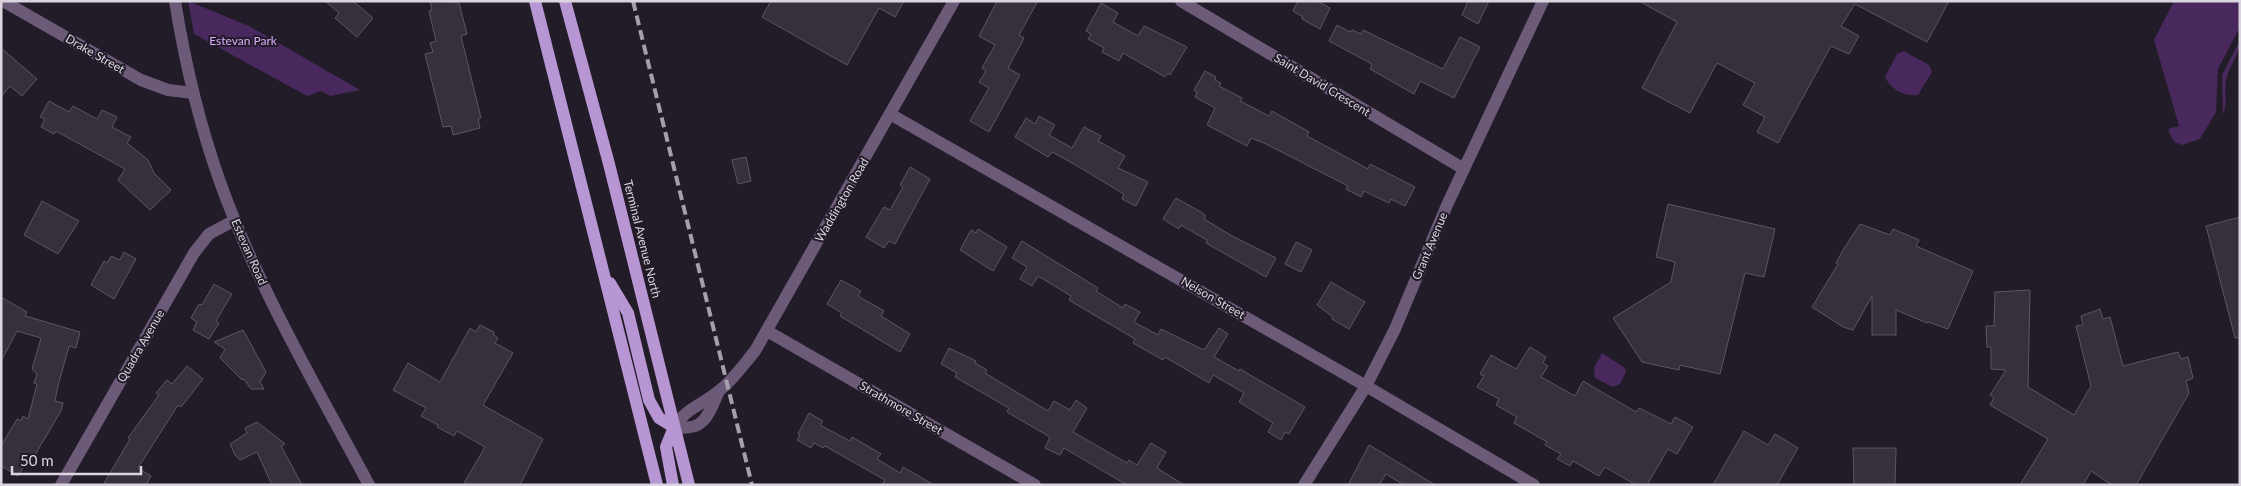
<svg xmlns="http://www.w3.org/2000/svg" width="2241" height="486" viewBox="0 0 2241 486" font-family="Lato,sans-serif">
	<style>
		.green { fill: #48285d }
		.building { fill: #362f3c; stroke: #5d5564 }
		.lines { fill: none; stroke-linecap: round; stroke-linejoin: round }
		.minor { stroke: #6b5a78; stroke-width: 12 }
		.tertiary { stroke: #6b5a78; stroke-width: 12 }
		.primary { stroke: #b895d3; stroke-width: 12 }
		.rail { stroke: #a59fa9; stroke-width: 4; stroke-dasharray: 10 5; stroke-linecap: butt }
		.labels { text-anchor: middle; stroke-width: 4; stroke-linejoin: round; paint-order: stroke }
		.park-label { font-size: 12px; fill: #d9adfa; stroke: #221b28 }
		.street-label { font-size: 12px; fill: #dad5de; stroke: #221b28 }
	</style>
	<rect width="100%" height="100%" fill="#221b28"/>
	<!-- green -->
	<g class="green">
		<path d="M188,1L251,27L360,90L330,96L321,91L307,96L194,34Z"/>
		<path d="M2174,1H2240V27L2218,69L2216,112L2200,139L2182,145L2174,142L2168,129L2179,126L2154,40Z"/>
		<path d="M2240,40C2240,54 2229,66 2226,80C2224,92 2228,103 2223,115L2222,75Z"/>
		<path d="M1904,51L1929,65L1932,72L1918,95C1904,97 1891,89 1885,77L1897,54Z"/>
		<path d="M1602,353L1625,368L1626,372L1620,384L1613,387L1595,378L1594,368Z"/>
	</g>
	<!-- building -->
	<g class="building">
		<path d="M325,1H353L373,18L357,37L335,18L339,13Z"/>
		<path d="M430,1L459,3L467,34L461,36L481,118L478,119L480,128L453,135L451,126L443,127L425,54L433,52L430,43L436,41L429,11L432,10Z"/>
		<path d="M771,1H904L895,17L879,8L847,65L762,17Z"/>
		<path d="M997,1H1038L1019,35L1024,38L1008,68L1020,75L989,132L970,121L989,88L979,82L986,71L982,68L995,45L979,36Z"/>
		<path d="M1298,1H1317L1330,8L1320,29L1302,19L1303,17L1293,11Z"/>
		<path d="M1468,1H1489L1478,24L1462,15Z"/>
		<path d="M1639,1H1949L1927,42L1855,4L1841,26L1859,36L1849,54L1831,46L1778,143L1757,132L1765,117L1743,105L1755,83L1717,63L1690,113L1642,88L1677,22Z"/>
		<path d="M1101,3L1118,13L1113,22L1138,36L1144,26L1187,47L1170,75L1168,73L1165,77L1123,53L1119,61L1102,52L1104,48L1088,39L1091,34L1086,31Z"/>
		<path d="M1337,25L1350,32L1352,30L1361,34L1363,30L1443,69L1460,37L1480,47L1454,98L1420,81L1414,94L1370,69L1372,64L1329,41Z"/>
		<path d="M1,48L37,79L22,96L10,86L1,97Z"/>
		<path d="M1205,71L1216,77L1215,80L1221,83L1219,86L1242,98L1240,101L1269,116L1272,111L1309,132L1307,136L1359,164L1368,169L1370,164L1415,187L1405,206L1391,199L1389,203L1364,191L1361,197L1346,189L1348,186L1264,143L1251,138L1247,146L1207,125L1215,108L1195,97L1197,92L1194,90Z"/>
		<path d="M49,101L69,112L73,106L97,119L102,110L117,117L112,127L131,137L127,143L148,160L154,173L171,190L150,210L118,180L125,169L56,131L54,134L41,127L45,119L40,117Z"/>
		<path d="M1039,116L1055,125L1049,135L1072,148L1084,127L1101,136L1098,141L1125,156L1118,168L1148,182L1136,206L1122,199L1124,194L1074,164L1052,152L1048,157L1015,137L1026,118L1035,124Z"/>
		<path d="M746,157L751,181L738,184L732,160Z"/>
		<path d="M910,167L930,179L895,244L889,241L884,248L866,237L884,207L890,210L903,187L900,185Z"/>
		<path d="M1176,198L1201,212L1206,216L1204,219L1232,236L1276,258L1266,277L1206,243L1207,240L1181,225L1179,229L1163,219Z"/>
		<path d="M42,201L79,221L58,254L24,235Z"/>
		<path d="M1668,204L1775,229L1764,277L1745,273L1720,374L1680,365L1679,370L1642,362L1613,318L1671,282L1675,262L1656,257Z"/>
		<path d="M2240,217V338H2235L2206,226Z"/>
		<path d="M1860,224L1890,235L1893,229L1919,240L1916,246L1973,271L1948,329L1928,322L1927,323L1896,310V335H1872V296L1853,330L1843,327L1812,307L1838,264L1836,263L1843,250Z"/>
		<path d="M978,229L1007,247L993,271L960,250L971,230L976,233Z"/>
		<path d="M1022,241L1098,288L1096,291L1123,308L1125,304L1140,312L1134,322L1158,335L1161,329L1204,350L1219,328L1228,334L1214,357L1239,371L1240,369L1305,407L1289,434L1285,432L1281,440L1268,432L1273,423L1239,402L1244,393L1213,375L1209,383L1165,357L1163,360L1133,343L1135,339L1069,300L1071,296L1038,276L1032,286L1020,279L1027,267L1012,258Z"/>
		<path d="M1296,242L1312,250L1301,272L1285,264Z"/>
		<path d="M124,252L136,259L114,299L91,285L104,261L107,263L111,256L120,260Z"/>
		<path d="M841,280L861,291L858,296L884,311L881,316L910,334L900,352L840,316L842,313L827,304Z"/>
		<path d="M1331,282L1365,302L1349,329L1332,319L1333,317L1317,305Z"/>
		<path d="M214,284L232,294L216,321L219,323L209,339L193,330L197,322L191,318L199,304L202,305Z"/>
		<path d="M2030,290L2028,387L2074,415L2091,386L2076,326L2083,325L2081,316L2100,309L2103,319L2110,317L2123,366L2178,352L2181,359L2188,357L2193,378L2186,381L2189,393L2136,485H2112L2091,471L2083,485H2020L2048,439L1990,405L1994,398L1990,395L2006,370L1991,369V347H1987L1986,326H1994L1995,292Z"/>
		<path d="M1,297L27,312L25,316L80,332L76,348L69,346L58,386L55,401L63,403L61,411L29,465L26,463L18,476L1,466V446L17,419L21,421L23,416L28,419L37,384L34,383L37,374L32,369L41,338L17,331L1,361Z"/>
		<path d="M480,325L494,332L493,334L498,338L495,343L513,353L483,405L543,439L520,485H463L485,447L457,431L454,436L437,427L438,425L421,416L426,408L393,390L408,363L440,382L470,328L476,332Z"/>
		<path d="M243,330L266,372L260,382L264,389H251L244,379L242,380L220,358L225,349L214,342Z"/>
		<path d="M1530,347L1546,357L1543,363L1548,366L1541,377L1575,396L1583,381L1636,412L1639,408L1671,424L1675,417L1693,427L1677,454L1668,449L1647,485H1636L1605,467L1599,476L1573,461L1570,466L1557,459L1561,454L1545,445L1547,442L1514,423L1517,417L1496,405L1499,399L1477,387L1484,376L1480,374L1491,355L1516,369Z"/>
		<path d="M949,348L976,361L975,363L987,370L985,373L1048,411L1054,401L1070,410L1076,400L1087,408L1073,432L1127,463L1129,460L1137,465L1151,443L1166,452L1157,468L1184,485H1127L1064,448L1060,455L1045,448L1050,437L1007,412L1009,408L955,377L957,373L941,364Z"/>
		<path d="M187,366L203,379L181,407L178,405L138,468L151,476L146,485H103L130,439L128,438L159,395L156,393L167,380L172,384Z"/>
		<path d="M809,413L823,421L820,425L850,441L852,437L881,454L877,459L900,473L903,467L934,485H882L885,480L825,446L823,448L814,443L811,448L797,440L800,435L798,434Z"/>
		<path d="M257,422L285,444L281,446L302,485H272L257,452L240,460L235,455L230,444L247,433L245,428Z"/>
		<path d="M1744,431L1768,445L1775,434L1798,448L1777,485H1713Z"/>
		<path d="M1369,445L1386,455L1435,485H1404L1386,474L1379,485H1348Z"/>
		<path d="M1853,448H1896L1895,485H1854Z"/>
	</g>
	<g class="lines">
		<!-- minor -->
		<g class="minor">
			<path d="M3,1L141,80L168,90L193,93"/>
			<path d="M1181,1L1464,169"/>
			<path d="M890,114L1366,386L1534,485"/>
			<path d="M61,485L194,253L209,234L235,220"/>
			<path d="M1304,485L1366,386L1395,329L1447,205L1543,1"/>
		</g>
		<!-- tertiary -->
		<g class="tertiary">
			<path d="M175,1C185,63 199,123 220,182C258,288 316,386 369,485"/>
			<path d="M767,331L1035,485"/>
			<path d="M719,391C708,415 705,432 674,427C686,408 704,404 720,390C733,380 744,364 755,351L954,1"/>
		</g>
		<!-- primary -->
		<g class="primary">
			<path d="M535,1L657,485"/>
			<path d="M565,1L609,164L689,485"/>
			<path d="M610,283L628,313L649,400L659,418L674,427"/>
			<path d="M673,485L666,447L674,427"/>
		</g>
		<!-- rail -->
		<path class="rail" d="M633,1L752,485"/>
	</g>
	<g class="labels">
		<!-- park labels -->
		<g class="park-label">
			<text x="243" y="45">Estevan Park</text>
		</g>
		<!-- street labels -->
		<g class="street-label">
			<text transform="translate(95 54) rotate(30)" y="4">Drake Street</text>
			<text transform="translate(1322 85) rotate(31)" y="4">Saint David Crescent</text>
			<text transform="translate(842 200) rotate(-60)" y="4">Waddington Road</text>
			<text transform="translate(642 239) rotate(76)" y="4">Terminal Avenue North</text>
			<text transform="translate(1430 246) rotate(-67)" y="4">Grant Avenue</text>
			<text transform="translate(249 252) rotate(66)" y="4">Estevan Road</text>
			<text transform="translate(1213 298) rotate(30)" y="4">Nelson Street</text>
			<text transform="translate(141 346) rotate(-60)" y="4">Quadra Avenue</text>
			<text transform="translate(901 408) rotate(30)" y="4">Strathmore Street</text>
		</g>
	</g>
	<!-- border -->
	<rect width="2241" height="486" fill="none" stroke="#dad5de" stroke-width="5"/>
	<!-- scale -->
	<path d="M12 466v8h129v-8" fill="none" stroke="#dad5de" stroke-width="2.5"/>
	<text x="20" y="466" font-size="15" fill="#dad5de" stroke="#221b28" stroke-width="4" paint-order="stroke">50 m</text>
</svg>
